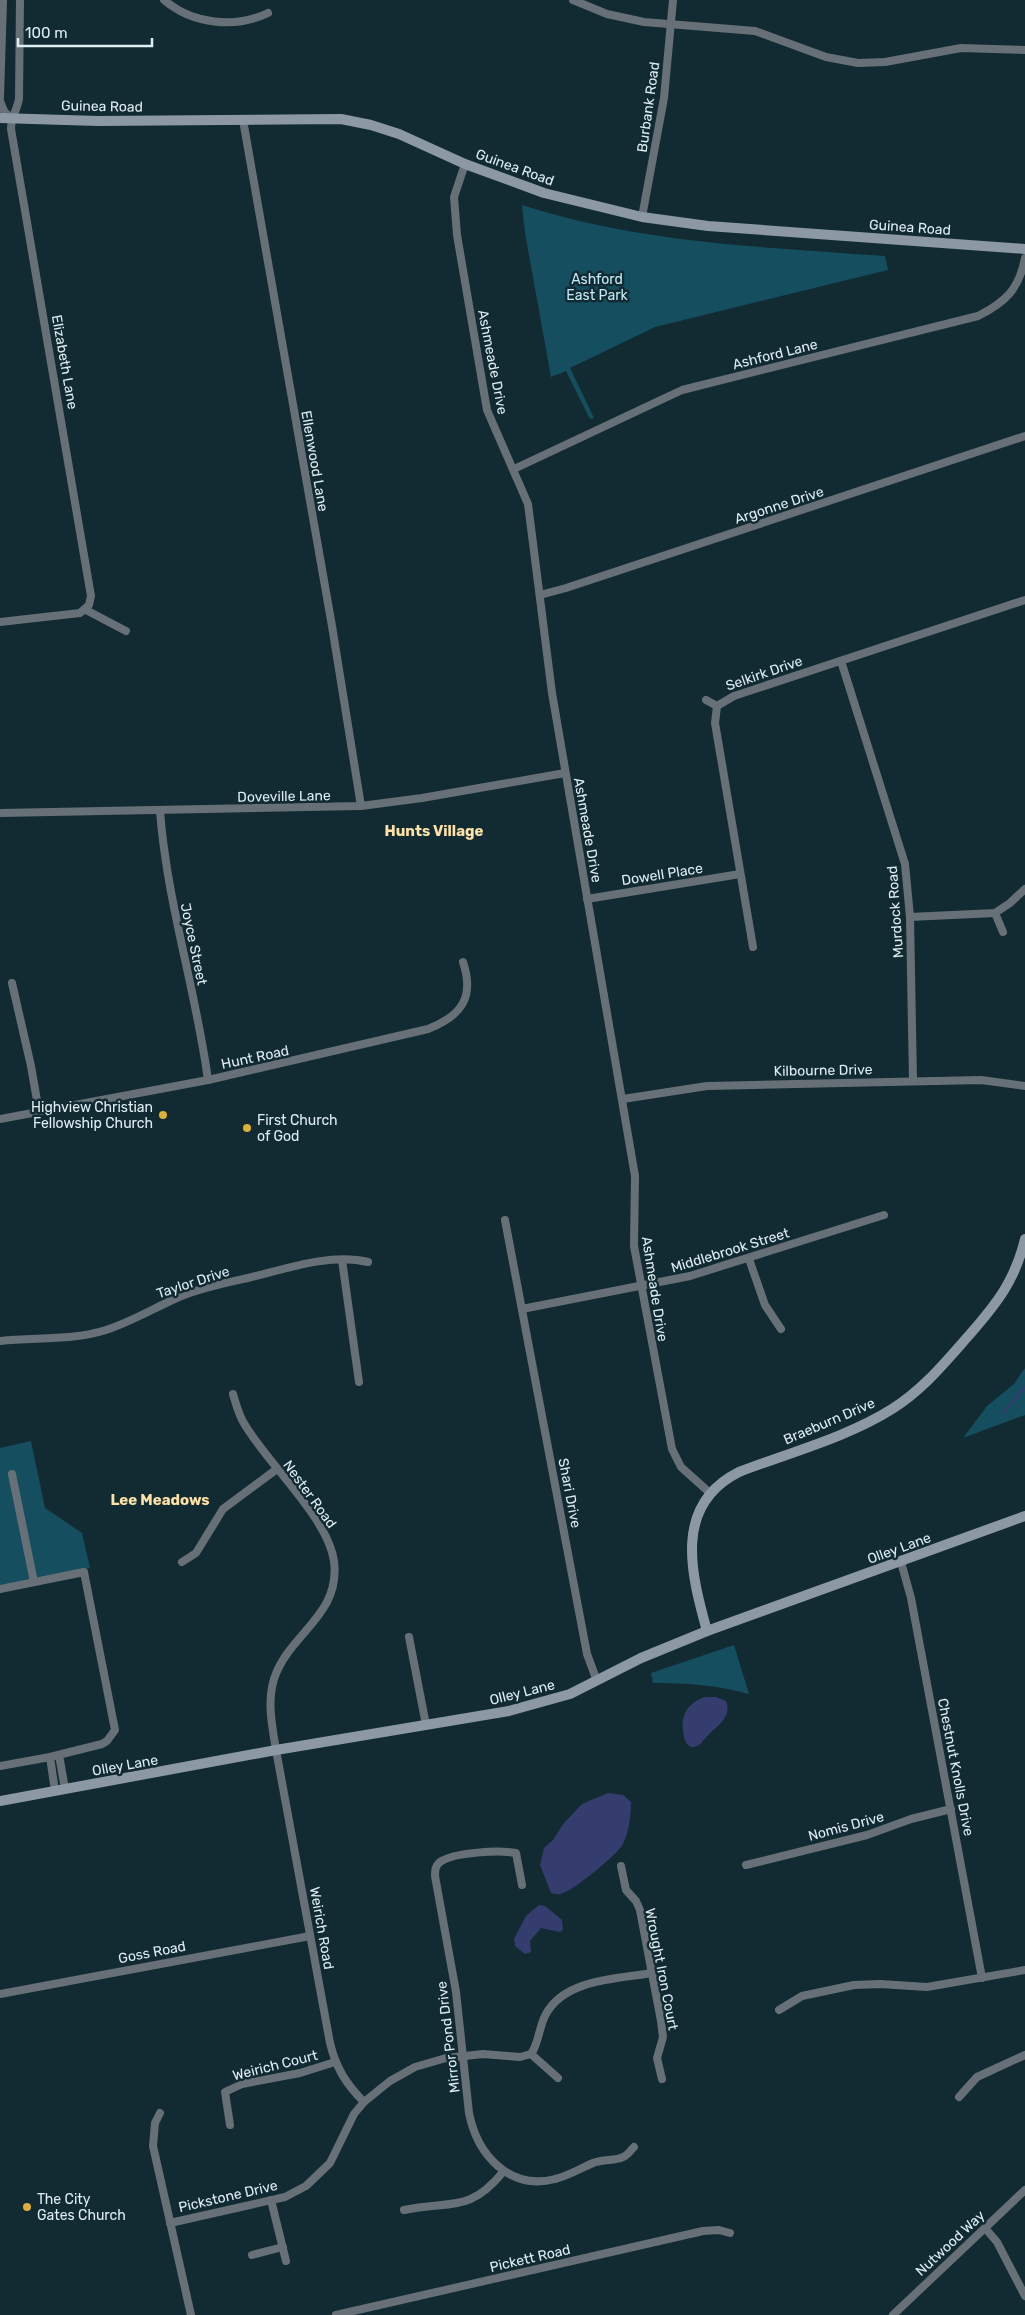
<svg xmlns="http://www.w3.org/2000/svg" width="1025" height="2315" viewBox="0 0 1025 2315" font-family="Rubik,sans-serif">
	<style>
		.green { fill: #144e5f }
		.water { fill: #353c6e }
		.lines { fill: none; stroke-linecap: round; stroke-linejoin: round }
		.stream { stroke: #353c6e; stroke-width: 2.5 }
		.street { stroke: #687077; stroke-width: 8 }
		.secondary { stroke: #8c99a5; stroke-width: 10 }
		.poi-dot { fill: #dfb034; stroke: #122b33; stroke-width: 2 }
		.labels { text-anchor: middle; stroke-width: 5; stroke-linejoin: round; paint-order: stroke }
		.street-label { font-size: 14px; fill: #dfeef3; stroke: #122b33 }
		.park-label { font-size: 14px; fill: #c2ebf9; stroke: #122b33 }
		.poi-label { font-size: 14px; fill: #dfeef3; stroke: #122b33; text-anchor: start }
		.neighbourhood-label { font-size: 15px; font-weight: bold; fill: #fce2a7; stroke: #122b33 }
	</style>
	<rect width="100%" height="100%" fill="#122b33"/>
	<!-- green -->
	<g class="green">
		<path d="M522,205C639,243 763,247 885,256L888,270L655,327L570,368L594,418L590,419L566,371L551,377L525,233Z"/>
		<path d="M1025,1368V1415L963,1438L987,1406L1014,1384Z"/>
		<path d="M31,1441L45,1508L82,1533L90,1568L0,1587V1448Z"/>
		<path d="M734,1645L749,1694C717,1685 686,1683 653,1683L651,1673Z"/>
	</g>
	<!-- water -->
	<g class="water">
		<path d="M705,1697H716L726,1701C732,1716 719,1725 709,1734C703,1740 700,1748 691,1747C684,1743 684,1737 683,1730C681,1714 689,1702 705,1697Z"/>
		<path d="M608,1793L623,1795L631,1802C631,1815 629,1831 623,1844C618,1854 574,1890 563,1893C558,1895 555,1894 551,1893L540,1865L544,1848L553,1840L564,1823L582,1804Z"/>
		<path d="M539,1905L545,1906L562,1920L563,1930L560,1932L541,1928L530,1941L531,1952L525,1954L515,1946L514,1939L526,1916Z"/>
	</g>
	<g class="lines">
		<!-- stream -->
		<path class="stream" d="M1003,1413L1025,1387"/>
		<!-- street -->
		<g class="street">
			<path d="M164,0C192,24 235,29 268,13"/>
			<path d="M573,0L607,14L644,22L755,31L826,57L858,63L885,62L961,48L1025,50"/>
			<path d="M0,97L3,0"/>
			<path d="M0,101L4,111L11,119"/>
			<path d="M243,120L332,626L361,806"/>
			<path d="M465,164L454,197L457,235L487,410L528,504L552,693L635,1176L634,1246L672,1449L681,1467L710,1493"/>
			<path d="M642,217L664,98L673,0"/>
			<path d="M514,469L682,390L978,316C1006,302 1019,289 1025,258"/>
			<path d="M540,595L566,588L1025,436"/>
			<path d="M86,610L126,631"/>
			<path d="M0,622L80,613L89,605L91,596L11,129C11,117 17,110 19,99L20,0"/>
			<path d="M841,661L905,864L910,917L913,1081"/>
			<path d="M706,700L717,706"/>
			<path d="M160,811C167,903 196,990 208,1080"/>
			<path d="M0,813L361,806L422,798L565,773"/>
			<path d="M587,899L740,874"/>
			<path d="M995,913L1003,932"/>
			<path d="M910,917L995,913L1010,903L1025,889"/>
			<path d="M753,947L715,723L717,706L734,696L1025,600"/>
			<path d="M12,983L31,1066L39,1112"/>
			<path d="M623,1099L707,1086L981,1080L1025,1086"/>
			<path d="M0,1119L208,1080L428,1029C461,1016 475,998 463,962"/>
			<path d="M505,1220L587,1654L597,1681"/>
			<path d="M749,1259L765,1305L781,1329"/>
			<path d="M342,1260L359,1382"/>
			<path d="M522,1309L690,1276L884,1215"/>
			<path d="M0,1341C35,1337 71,1341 106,1330C131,1322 154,1308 179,1297C201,1288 225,1283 248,1278C285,1269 330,1253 368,1262"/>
			<path d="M233,1394C236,1404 239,1416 245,1425C268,1464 328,1518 334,1561C341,1616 289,1633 274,1679C267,1702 272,1726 276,1750L330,2043C336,2068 346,2084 364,2102"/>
			<path d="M12,1474L34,1582"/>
			<path d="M182,1562L196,1553L223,1509L277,1469"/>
			<path d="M901,1562L911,1598L982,1978"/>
			<path d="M0,1589L84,1572L115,1730L107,1741L102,1744L50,1757L0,1766"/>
			<path d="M409,1637L426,1725"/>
			<path d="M59,1755L65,1789"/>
			<path d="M50,1757L55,1791"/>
			<path d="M746,1865L867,1835L911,1819L951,1809"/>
			<path d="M621,1866L626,1890L636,1901L640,1910L661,2021L663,2037L657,2058L662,2079"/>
			<path d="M522,1885L516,1853C500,1850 454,1852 440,1862C435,1866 435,1871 435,1876L456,1992L469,2113C477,2154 509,2191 555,2179C568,2176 581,2168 593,2163C603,2159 616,2161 623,2157C627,2156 631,2150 634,2147"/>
			<path d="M0,1994L310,1936"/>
			<path d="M779,2010L802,1996L854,1985L880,1984L927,1987L1025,1970"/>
			<path d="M531,2054C539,2043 539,2026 546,2014C565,1979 617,1979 652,1973"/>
			<path d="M531,2054L558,2078"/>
			<path d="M959,2097L977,2077L1025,2055"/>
			<path d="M160,2113L155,2123L153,2146L191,2315"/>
			<path d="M230,2125L225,2092L242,2084L300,2073L335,2062"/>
			<path d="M271,2200L286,2261"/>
			<path d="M404,2210C449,2200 469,2214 503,2172"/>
			<path d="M170,2223L285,2197L306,2186L330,2163L354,2114L364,2102L390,2081L415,2067L446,2058L483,2054L520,2057L531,2054"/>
			<path d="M985,2228L997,2242L1025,2296"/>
			<path d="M252,2255L283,2247"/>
			<path d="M336,2315L703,2231L719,2230L730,2233"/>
			<path d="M893,2315L1025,2190"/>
		</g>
		<!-- secondary -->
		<g class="secondary">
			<path d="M0,118L98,121L341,119L371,125L399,134L465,164L544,193L642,217L708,226L1025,249"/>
			<path d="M707,1631C691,1573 673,1505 739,1472C788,1453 848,1437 892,1409C924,1389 947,1360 971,1333C998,1302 1015,1280 1025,1239"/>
			<path d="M0,1801L276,1750L509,1711L570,1694L641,1658L707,1631L1025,1516"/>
		</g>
	</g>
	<!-- markers -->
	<g class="poi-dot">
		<circle cx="163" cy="1115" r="5"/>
		<circle cx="247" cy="1128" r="5"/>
		<circle cx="27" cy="2207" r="5"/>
	</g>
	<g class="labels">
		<!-- street labels -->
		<g class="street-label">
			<text transform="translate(102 106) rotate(1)" y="5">Guinea Road</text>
			<text transform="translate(648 107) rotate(-82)" y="5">Burbank Road</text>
			<text transform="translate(515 167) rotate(20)" y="5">Guinea Road</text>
			<text transform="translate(910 227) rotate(4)" y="5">Guinea Road</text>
			<text transform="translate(775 354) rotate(-14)" y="5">Ashford Lane</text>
			<text transform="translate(65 362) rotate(80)" y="5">Elizabeth Lane</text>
			<text transform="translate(493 362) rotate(79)" y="5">Ashmeade Drive</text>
			<text transform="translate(315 461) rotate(80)" y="5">Ellenwood Lane</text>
			<text transform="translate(779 505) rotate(-18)" y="5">Argonne Drive</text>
			<text transform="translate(764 673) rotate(-19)" y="5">Selkirk Drive</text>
			<text transform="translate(284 796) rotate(-1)" y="5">Doveville Lane</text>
			<text transform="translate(588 830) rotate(80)" y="5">Ashmeade Drive</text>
			<text transform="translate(662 874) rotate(-9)" y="5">Dowell Place</text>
			<text transform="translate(895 912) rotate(-94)" y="5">Murdock Road</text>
			<text transform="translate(194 944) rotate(78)" y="5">Joyce Street</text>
			<text transform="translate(255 1057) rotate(-12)" y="5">Hunt Road</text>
			<text transform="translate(823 1070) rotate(-1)" y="5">Kilbourne Drive</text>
			<text transform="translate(730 1250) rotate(-17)" y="5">Middlebrook Street</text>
			<text transform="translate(193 1282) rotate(-18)" y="5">Taylor Drive</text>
			<text transform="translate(655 1289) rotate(81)" y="5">Ashmeade Drive</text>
			<text transform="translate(829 1421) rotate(-23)" y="5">Braeburn Drive</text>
			<text transform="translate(570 1493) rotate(79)" y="5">Shari Drive</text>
			<text transform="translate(310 1494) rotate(54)" y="5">Nester Road</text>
			<text transform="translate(899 1548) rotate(-20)" y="5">Olley Lane</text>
			<text transform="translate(522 1692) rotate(-14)" y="5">Olley Lane</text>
			<text transform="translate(125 1765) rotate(-10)" y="5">Olley Lane</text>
			<text transform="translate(956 1767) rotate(79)" y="5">Chestnut Knolls Drive</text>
			<text transform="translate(846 1826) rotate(-15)" y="5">Nomis Drive</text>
			<text transform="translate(322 1928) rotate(80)" y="5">Weirich Road</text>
			<text transform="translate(152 1952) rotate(-11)" y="5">Goss Road</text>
			<text transform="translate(662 1969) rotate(79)" y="5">Wrought Iron Court</text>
			<text transform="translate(448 2037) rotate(-97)" y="5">Mirror Pond Drive</text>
			<text transform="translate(275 2065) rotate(-14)" y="5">Weirich Court</text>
			<text transform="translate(228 2196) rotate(-13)" y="5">Pickstone Drive</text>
			<text transform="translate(950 2243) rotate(-43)" y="5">Nutwood Way</text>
			<text transform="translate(530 2258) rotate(-13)" y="5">Pickett Road</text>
		</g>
		<!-- park labels -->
		<g class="park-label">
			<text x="597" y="284">Ashford<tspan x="597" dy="16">East Park</tspan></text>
		</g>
		<!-- poi labels -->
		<g class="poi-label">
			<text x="153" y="1112" text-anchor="end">Highview Christian<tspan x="153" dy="16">Fellowship Church</tspan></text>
			<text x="257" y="1125">First Church<tspan x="257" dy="16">of God</tspan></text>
			<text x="37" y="2204">The City<tspan x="37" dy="16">Gates Church</tspan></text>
		</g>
		<!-- neighbourhood labels -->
		<g class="neighbourhood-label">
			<text x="434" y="836">Hunts Village</text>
			<text x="160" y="1505">Lee Meadows</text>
		</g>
	</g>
	<!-- scale -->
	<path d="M18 38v8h134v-8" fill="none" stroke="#dfeef3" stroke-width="2.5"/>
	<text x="25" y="38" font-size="15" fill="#dfeef3" stroke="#122b33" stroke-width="4" paint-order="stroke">100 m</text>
</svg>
